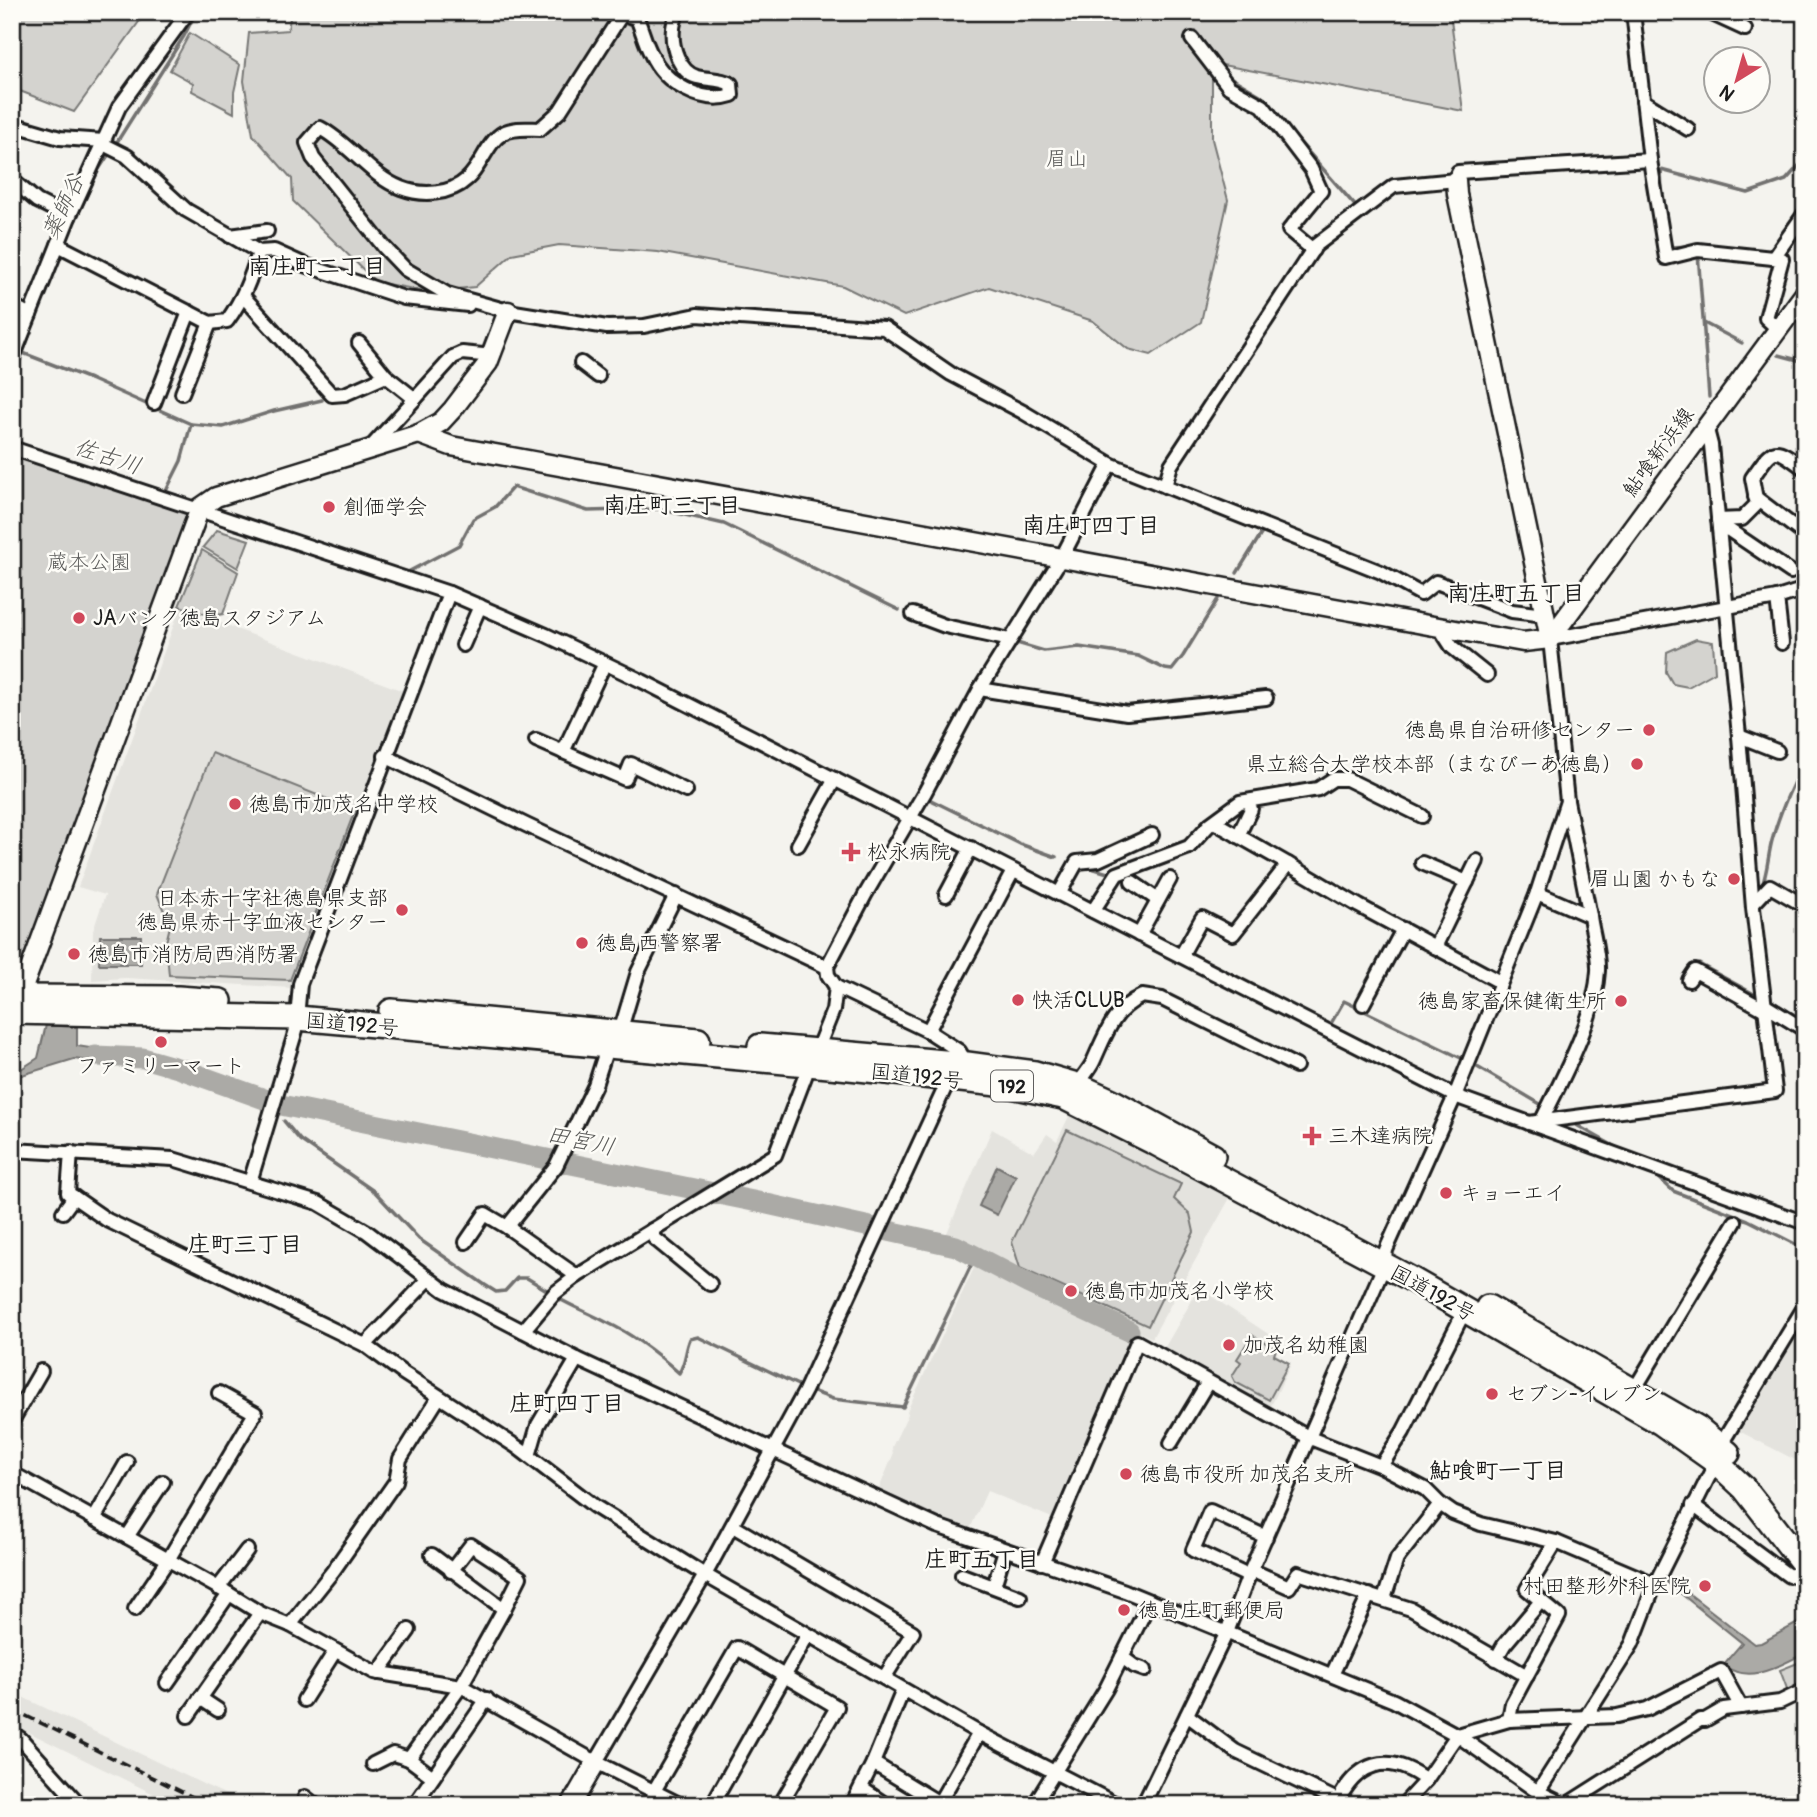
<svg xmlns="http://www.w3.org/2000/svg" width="1817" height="1817" viewBox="0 0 1817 1817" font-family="Pangolin,'Klee One',sans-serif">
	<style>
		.built { fill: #e4e3de }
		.green { fill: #d4d3cf; stroke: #787876; stroke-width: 2 }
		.water { fill: #abaaa6; stroke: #72716f; stroke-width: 2 }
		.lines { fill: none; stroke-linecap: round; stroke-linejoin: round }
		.stream { stroke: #72716f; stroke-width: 3.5 }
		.river { stroke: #abaaa6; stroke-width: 21 }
		.street-casing { stroke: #1c1c1c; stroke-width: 18 }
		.secondary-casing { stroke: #1c1c1c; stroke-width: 23 }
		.highway-casing { stroke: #1c1c1c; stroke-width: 28 }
		.street { stroke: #fdfcf7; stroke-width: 12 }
		.secondary { stroke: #fdfcf7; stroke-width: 18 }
		.highway { stroke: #fdfcf7; stroke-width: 23 }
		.rail { stroke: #1c1c1c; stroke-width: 3.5; stroke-dasharray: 10 5; stroke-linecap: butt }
		.poi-dot { fill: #d1495b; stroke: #fdfcf7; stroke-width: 2.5 }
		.labels { text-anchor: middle; stroke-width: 5; stroke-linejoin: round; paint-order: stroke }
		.shield { fill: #fdfcf7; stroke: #605f5e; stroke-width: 2 }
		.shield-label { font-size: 19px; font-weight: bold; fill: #1c1c1c }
		.park-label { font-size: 21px; fill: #5c5c5b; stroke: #fdfcf7 }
		.street-label { font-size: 21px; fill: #1c1c1c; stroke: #fdfcf7 }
		.poi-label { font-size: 21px; fill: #1c1c1c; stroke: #fdfcf7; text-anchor: start }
		.water-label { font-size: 23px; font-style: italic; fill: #5c5c5a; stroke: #fdfcf7 }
		.neighbourhood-label { font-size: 23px; font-weight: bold; fill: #1c1c1c; stroke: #fdfcf7 }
	</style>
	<rect width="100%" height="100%" fill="#f4f3ee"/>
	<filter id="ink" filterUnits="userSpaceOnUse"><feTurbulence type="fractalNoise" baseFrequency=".0143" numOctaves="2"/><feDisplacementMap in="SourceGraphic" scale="14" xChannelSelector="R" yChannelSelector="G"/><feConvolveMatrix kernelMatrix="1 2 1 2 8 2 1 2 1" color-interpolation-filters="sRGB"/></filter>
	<g filter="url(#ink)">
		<!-- built -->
		<g class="built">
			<path d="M180,608L406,692L292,988L126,978L92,980L93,931L105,895L78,887Z"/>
			<path d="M1070,1114L1138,1150L1151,1153L1231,1196L1152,1338L1134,1330L1052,1518L987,1491L970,1529L936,1516L879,1489L893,1455L892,1447L908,1414L907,1411L981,1253L946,1235L992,1129L1034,1153L1047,1134L1057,1141Z"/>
			<path d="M1199,1288L1282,1343L1276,1354L1291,1364L1270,1408L1165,1347Z"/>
			<path d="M1794,1337L1805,1343V1465L1737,1430Z"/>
			<path d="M12,1692L205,1785L249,1805H176L12,1724Z"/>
		</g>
		<!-- green -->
		<g class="green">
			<path d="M12,12H146L74,112L12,88Z"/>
			<path d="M291,12H1450L1463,111L1212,63V139L1228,200L1201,322L1151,355L1128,349L1093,321L989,287L904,316L843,286L658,252L559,245L512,254L475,287L430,292L376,282L293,201L292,179L253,135L244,81L249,33L288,30Z"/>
			<path d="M190,33L240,65L234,92V113L192,91L193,83L170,70Z"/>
			<path d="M12,456L188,512L189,516L20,977L14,984Z"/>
			<path d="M217,530L249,540L238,568L203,547Z"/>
			<path d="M202,550L238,572L223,614L212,616L179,606Z"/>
			<path d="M1696,639L1713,642L1715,672L1688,687L1673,684L1666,672L1667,652Z"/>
			<path d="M212,753L355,810L290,980L169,975L166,942L170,926L157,894Z"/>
			<path d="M1067,1130L1181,1184L1174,1199L1190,1214L1194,1232L1148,1326L1020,1268L1012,1242Z"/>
			<path d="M1252,1335L1276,1349L1274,1355L1289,1363L1269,1400L1235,1382L1232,1376L1241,1362L1237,1359Z"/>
			<path d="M1805,1660V1688L1789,1694L1780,1670Z"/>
		</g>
		<!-- water -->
		<g class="water">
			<path d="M100,936H141V964H99Z"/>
			<path d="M46,1025L77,1027V1046L122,1053L120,1065L74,1059L22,1075L12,1074V1068L21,1069L38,1058Z"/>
			<path d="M997,1166L1016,1176L997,1215L979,1206Z"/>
			<path d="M1666,1576L1754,1644L1761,1643L1805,1619V1653C1779,1666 1750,1685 1723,1665L1742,1643L1664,1580Z"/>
		</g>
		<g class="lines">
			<!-- stream -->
			<g class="stream">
				<path d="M1196,32L1224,70"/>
				<path d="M1228,76L1260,95L1267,103"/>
				<path d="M1290,131L1358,209"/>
				<path d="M115,145L184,36L196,12"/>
				<path d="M67,238L99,169L111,151"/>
				<path d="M1693,246L1671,247L1662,194L1661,170L1748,193L1786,180L1805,159"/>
				<path d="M1698,253L1709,397"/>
				<path d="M37,313L23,353L90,379L191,424L181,461L167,489"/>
				<path d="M1704,323L1742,343"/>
				<path d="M1779,355L1805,362"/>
				<path d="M191,424L223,427L274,411L322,400"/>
				<path d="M406,573L459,545L473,519L495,507L513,487L588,511L659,509L724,524L899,610"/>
				<path d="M1237,573L1263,531"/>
				<path d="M1017,643L1044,651L1079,647L1138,656L1165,669L1172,670L1183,656L1218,599"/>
				<path d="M929,799L1020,844L1056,857"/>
				<path d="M1085,866L1111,874"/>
				<path d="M1758,886H1762C1768,870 1768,853 1773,837C1780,811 1793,783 1805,759"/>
				<path d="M1699,964L1754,994"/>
				<path d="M1329,1027L1344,1001L1465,1060"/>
				<path d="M1472,1064L1559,1115"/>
				<path d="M281,1105L282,1111"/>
				<path d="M284,1121L300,1140L375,1192L419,1239L485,1285L496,1292L505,1291L517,1278H527L550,1292"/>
				<path d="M1571,1122L1619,1149"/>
				<path d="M1657,1176L1673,1191L1748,1220L1805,1249"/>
				<path d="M556,1297C573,1307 589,1313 606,1322C634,1335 657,1353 679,1373C686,1362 685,1351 690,1339L698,1337L802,1387"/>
				<path d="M809,1390L833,1399L903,1407L976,1255"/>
			</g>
			<!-- river -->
			<path class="river" d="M95,1056L143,1058L181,1069L281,1105L758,1202L956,1246L1027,1283L1129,1331"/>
			<!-- street casing -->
			<g class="street-casing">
				<g id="street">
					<path d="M677,12C676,17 673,24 673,29C671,46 679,72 697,77C709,80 719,78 731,84L732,95C702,105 664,83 651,54C645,43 642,30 637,18L622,14L560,111L540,129C529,129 514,127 503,133C487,142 481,167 467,179C450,195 422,196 401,188C370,176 350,144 320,128L307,143L313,158L384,247L405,269L447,294L508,311L607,327L644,326L697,315L884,328L951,374L1023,412L1110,464L1381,572L1421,594L1436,582L1512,611L1545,615"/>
					<path d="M1633,12L1650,160L1666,258L1698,250L1782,259L1766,318L1778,329"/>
					<path d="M1708,12L1745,29"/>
					<path d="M1192,39L1229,87L1263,106L1311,169L1321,191L1289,230L1313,250"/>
					<path d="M1643,101L1688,129"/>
					<path d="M12,124L60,138L104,141"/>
					<path d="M103,144L127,156L186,210L259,252L274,251L305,265L404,298L468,305"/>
					<path d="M12,180L37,201L69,217"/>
					<path d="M230,236L267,231"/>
					<path d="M58,245L210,323L227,321C243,299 251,278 259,252"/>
					<path d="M1774,257L1805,213"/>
					<path d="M243,296L332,395L345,394L386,376L415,399L371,447"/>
					<path d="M12,305L30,315"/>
					<path d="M359,343L386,376"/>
					<path d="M12,360L69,217L119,107L188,12"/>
					<path d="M581,363L598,376"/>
					<path d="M182,393L210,323"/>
					<path d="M415,399L453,357L462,353L493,356"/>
					<path d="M154,403L189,312"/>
					<path d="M12,448L449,593L300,984L296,1030L250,1182"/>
					<path d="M1165,486L1171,465L1315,246L1394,186L1456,180L1458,172L1650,160"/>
					<path d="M1755,497L1805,535"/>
					<path d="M1718,520L1742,519L1757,504L1752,478C1775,445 1773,445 1805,469"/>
					<path d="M1719,528L1729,530L1791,572"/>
					<path d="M449,593L546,635L642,681L1455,1096L1805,1223"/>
					<path d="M1777,598L1782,643"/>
					<path d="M913,614L945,626L1010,640"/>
					<path d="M1439,627L1452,647L1487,675"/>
					<path d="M463,645L480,606"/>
					<path d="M980,689L1127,713L1266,698"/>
					<path d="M1739,736L1777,751"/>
					<path d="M536,740L625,779L631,764L686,791"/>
					<path d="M563,752L604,665"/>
					<path d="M385,756L526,825L827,967"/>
					<path d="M1238,836L1251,809"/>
					<path d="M798,845L835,779"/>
					<path d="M1422,863L1467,882"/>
					<path d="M1288,864L1359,906L1500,982"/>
					<path d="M1132,882L1158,900"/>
					<path d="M1537,893L1590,916C1592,933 1599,953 1598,971C1595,1019 1563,1077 1542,1120"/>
					<path d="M1059,894L1077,862L1098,860L1152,835"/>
					<path d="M946,895L971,848"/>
					<path d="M1753,904L1770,886L1805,906"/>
					<path d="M1093,911L1117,874L1189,847L1210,824L1240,802L1318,789L1333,779H1347L1422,816"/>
					<path d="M1590,916L1567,801L1550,639L1777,598L1805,589"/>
					<path d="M1139,935L1170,879"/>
					<path d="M1435,947L1477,861"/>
					<path d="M1181,956L1202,918L1233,934L1288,864L1214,822"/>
					<path d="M1689,980L1695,971L1767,1011"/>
					<path d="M836,987L928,1031L959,1051L967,1064"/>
					<path d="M1363,1004L1403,929"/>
					<path d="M1766,1006L1805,1030"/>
					<path d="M928,1031L1013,871"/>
					<path d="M620,1032L638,972L676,895"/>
					<path d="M1077,1085C1082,1078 1089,1070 1093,1062C1105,1036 1113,1009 1142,996L1162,999L1296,1066"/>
					<path d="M1529,1123L1775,1091L1753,908L1739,736L1711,445L1706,426"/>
					<path d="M12,1150L173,1159L318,1203L366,1231L444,1290L577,1359L937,1526L1125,1591L1394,1701L1457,1735L1538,1792L1565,1805"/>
					<path d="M71,1152L68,1193L107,1220L365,1345L403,1373L517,1447L594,1506L705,1575L979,1733L1118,1805"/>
					<path d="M63,1212L74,1197"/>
					<path d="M652,1230L654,1238L710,1284"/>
					<path d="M466,1242L485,1214L507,1227"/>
					<path d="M577,1276L507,1227L556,1166L595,1085L607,1048"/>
					<path d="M523,1331L555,1293L577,1276L775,1155L809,1066L817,1050L833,1010L836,987L828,975L827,967L865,895L925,792L980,689L1062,557L1110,464"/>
					<path d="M365,1345L429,1279"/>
					<path d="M1634,1390L1735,1222"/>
					<path d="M12,1421L41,1371"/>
					<path d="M1171,1443L1208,1382"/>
					<path d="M529,1456L538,1425L577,1359"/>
					<path d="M1381,1466L1403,1432L1465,1310"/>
					<path d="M12,1473L226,1592L260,1613L290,1625L374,1672L461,1686L596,1762L681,1805"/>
					<path d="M1693,1505L1789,1576L1805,1571"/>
					<path d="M94,1519L127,1462"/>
					<path d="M733,1526L913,1632L884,1678"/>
					<path d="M127,1537L163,1482"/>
					<path d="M1042,1563L1137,1342L1310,1438L1381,1466L1425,1489L1440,1504L1453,1513L1481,1524L1556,1542L1655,1584"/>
					<path d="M1251,1570L1289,1587L1298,1573L1411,1609L1527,1676"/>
					<path d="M451,1571L471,1545L520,1577L504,1609"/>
					<path d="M962,1575L1020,1597"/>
					<path d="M1248,1576L1193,1550L1210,1511L1266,1537"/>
					<path d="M994,1586L1005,1550"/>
					<path d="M218,1588L247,1550"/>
					<path d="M1384,1599L1397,1559L1440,1504"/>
					<path d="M135,1609L168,1560L255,1413L219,1393"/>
					<path d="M290,1625L333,1571L396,1481L400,1459L439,1397"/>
					<path d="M1122,1657L1134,1666L1145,1670"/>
					<path d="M1496,1659L1504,1645L1541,1601"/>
					<path d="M378,1673L409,1630"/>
					<path d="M1332,1675L1369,1595"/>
					<path d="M167,1683L229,1594"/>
					<path d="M200,1698L218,1710"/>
					<path d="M304,1700L335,1651"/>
					<path d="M1187,1715L1235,1751L1337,1800"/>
					<path d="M188,1716L260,1613"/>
					<path d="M1509,1720L1512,1703L1559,1616L1527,1589L1556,1542"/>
					<path d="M12,1733L21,1739L80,1805"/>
					<path d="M409,1759L433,1777"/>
					<path d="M596,1762L705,1575L805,1391L949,1079"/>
					<path d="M873,1763L939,1803L979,1733"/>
					<path d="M373,1764L393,1754L409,1759L461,1686L504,1609L432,1555"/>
					<path d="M861,1788L886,1805"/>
					<path d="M654,1791L737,1648L837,1707L780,1805"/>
					<path d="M1538,1792L1632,1644L1655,1584L1716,1462L1720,1446L1805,1306"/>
					<path d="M305,1797L315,1805"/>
					<path d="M414,1805L487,1699"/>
					<path d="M712,1805L807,1636"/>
					<path d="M852,1805L873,1763L903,1690"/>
					<path d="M1034,1805L1106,1689L1150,1601"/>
					<path d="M1143,1805L1227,1632L1251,1570L1384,1266L1386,1250L1455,1096L1537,893L1567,801"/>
					<path d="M1336,1805C1356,1762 1387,1751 1426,1780L1457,1735L1509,1720L1617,1716L1647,1709L1721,1671L1741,1707"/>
					<path d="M1403,1805L1426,1780"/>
					<path d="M1566,1805L1700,1720H1705L1724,1709L1780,1702L1805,1690"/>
				</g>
			</g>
			<!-- secondary casing -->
			<g class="secondary-casing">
				<g id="secondary">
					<path d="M419,434L451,446L1439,627L1523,642L1550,639L1457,194L1456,180"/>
					<path d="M1550,639L1805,293"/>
					<path d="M16,1007L200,508L216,497L419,434L441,422L453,409L488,363L508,311"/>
					<path d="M571,1805L596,1762"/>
				</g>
			</g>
			<!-- highway casing -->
			<g class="highway-casing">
				<g id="highway">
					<path d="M17,997L178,998L220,1001"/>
					<path d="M391,1011L698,1040"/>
					<path d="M12,1012L297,1018L840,1067L1007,1085L1063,1097L1157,1144L1411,1279L1661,1423L1716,1462L1744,1488L1805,1566"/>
					<path d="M760,1046L967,1064L1035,1073L1077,1085L1112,1101L1213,1156"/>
					<path d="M1488,1307L1698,1428L1728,1453"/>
				</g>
			</g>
			<!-- street -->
			<use href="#street" class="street"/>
			<!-- secondary -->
			<use href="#secondary" class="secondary"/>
			<!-- highway -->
			<use href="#highway" class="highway"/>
			<!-- rail -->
			<path class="rail" d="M12,1709L209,1805"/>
		</g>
	</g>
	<!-- markers -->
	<g class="poi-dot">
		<circle cx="329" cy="507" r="7"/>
		<circle cx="79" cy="618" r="7"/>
		<circle cx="1649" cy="730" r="7"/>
		<circle cx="1637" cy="764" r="7"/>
		<circle cx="235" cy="804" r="7"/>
		<path d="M847.5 841.5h7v7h7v7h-7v7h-7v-7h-7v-7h7z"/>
		<circle cx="1734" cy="879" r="7"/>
		<circle cx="402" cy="910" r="7"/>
		<circle cx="582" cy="943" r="7"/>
		<circle cx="74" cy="954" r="7"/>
		<circle cx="1018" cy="1000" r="7"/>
		<circle cx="1621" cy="1001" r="7"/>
		<circle cx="161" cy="1042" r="7"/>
		<path d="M1308.5 1125.5h7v7h7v7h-7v7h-7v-7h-7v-7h7z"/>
		<circle cx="1446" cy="1193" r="7"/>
		<circle cx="1071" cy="1291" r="7"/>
		<circle cx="1229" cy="1345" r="7"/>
		<circle cx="1492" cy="1394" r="7"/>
		<circle cx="1126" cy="1474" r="7"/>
		<circle cx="1705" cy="1586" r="7"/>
		<circle cx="1124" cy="1610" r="7"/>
	</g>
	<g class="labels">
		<!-- shield labels -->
		<rect class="shield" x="991" y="1070.5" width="42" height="31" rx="5"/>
		<g class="shield-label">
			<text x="1012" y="1093">192</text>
		</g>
		<!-- park labels -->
		<g class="park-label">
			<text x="1067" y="166">眉山</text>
			<text x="89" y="569">蔵本公園</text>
		</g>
		<!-- street labels -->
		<g class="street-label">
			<text transform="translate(1658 452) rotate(-54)" y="7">鮎喰新浜線</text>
			<text transform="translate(352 1024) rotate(5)" y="7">国道192号</text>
			<text transform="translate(917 1076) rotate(6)" y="7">国道192号</text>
			<text transform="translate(1433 1293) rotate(29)" y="7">国道192号</text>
		</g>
		<!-- poi labels -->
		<g class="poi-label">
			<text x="343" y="514">創価学会</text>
			<text x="93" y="625">JAバンク徳島スタジアム</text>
			<text x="1635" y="737" text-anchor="end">徳島県自治研修センター</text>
			<text x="1623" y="771" text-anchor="end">県立総合大学校本部（まなびーあ徳島）</text>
			<text x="249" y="811">徳島市加茂名中学校</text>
			<text x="867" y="859">松永病院</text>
			<text x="1720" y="886" text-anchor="end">眉山園 かもな</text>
			<text x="388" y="905" text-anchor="end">日本赤十字社徳島県支部<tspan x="388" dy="24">徳島県赤十字血液センター</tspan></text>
			<text x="596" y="950">徳島西警察署</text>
			<text x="88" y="961">徳島市消防局西消防署</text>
			<text x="1032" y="1007">快活CLUB</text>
			<text x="1607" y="1008" text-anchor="end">徳島家畜保健衛生所</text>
			<text x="161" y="1073" text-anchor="middle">ファミリーマート</text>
			<text x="1328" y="1143">三木達病院</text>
			<text x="1460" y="1200">キョーエイ</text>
			<text x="1085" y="1298">徳島市加茂名小学校</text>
			<text x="1243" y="1352">加茂名幼稚園</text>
			<text x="1506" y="1401">セブン-イレブン</text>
			<text x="1140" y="1481">徳島市役所 加茂名支所</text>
			<text x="1691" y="1593" text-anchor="end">村田整形外科医院</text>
			<text x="1138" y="1617">徳島庄町郵便局</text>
		</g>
		<!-- water labels -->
		<g class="water-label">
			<text transform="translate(63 206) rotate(-65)" y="8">薬師谷</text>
			<text transform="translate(108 456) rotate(18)" y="8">佐古川</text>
			<text transform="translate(581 1140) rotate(12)" y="8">田宮川</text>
		</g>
		<!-- neighbourhood labels -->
		<g class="neighbourhood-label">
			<text x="317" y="274">南庄町二丁目</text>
			<text x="672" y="513">南庄町三丁目</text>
			<text x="1091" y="533">南庄町四丁目</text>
			<text x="1516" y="601">南庄町五丁目</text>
			<text x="245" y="1252">庄町三丁目</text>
			<text x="567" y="1411">庄町四丁目</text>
			<text x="1498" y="1478">鮎喰町一丁目</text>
			<text x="982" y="1567">庄町五丁目</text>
		</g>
	</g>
	<!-- margin -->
	<rect width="1817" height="1817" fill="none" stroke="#fdfcf7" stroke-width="42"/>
	<rect x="21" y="21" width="1775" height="1775" fill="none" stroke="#1c1c1c" stroke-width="2.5" filter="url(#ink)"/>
	<!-- north arrow -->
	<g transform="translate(1737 80) rotate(217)"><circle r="33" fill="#fdfcf7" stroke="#a3a29f" stroke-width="2"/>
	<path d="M0-5L12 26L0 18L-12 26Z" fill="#d1495b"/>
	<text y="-10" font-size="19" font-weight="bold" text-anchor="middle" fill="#1c1c1c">N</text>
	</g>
</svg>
